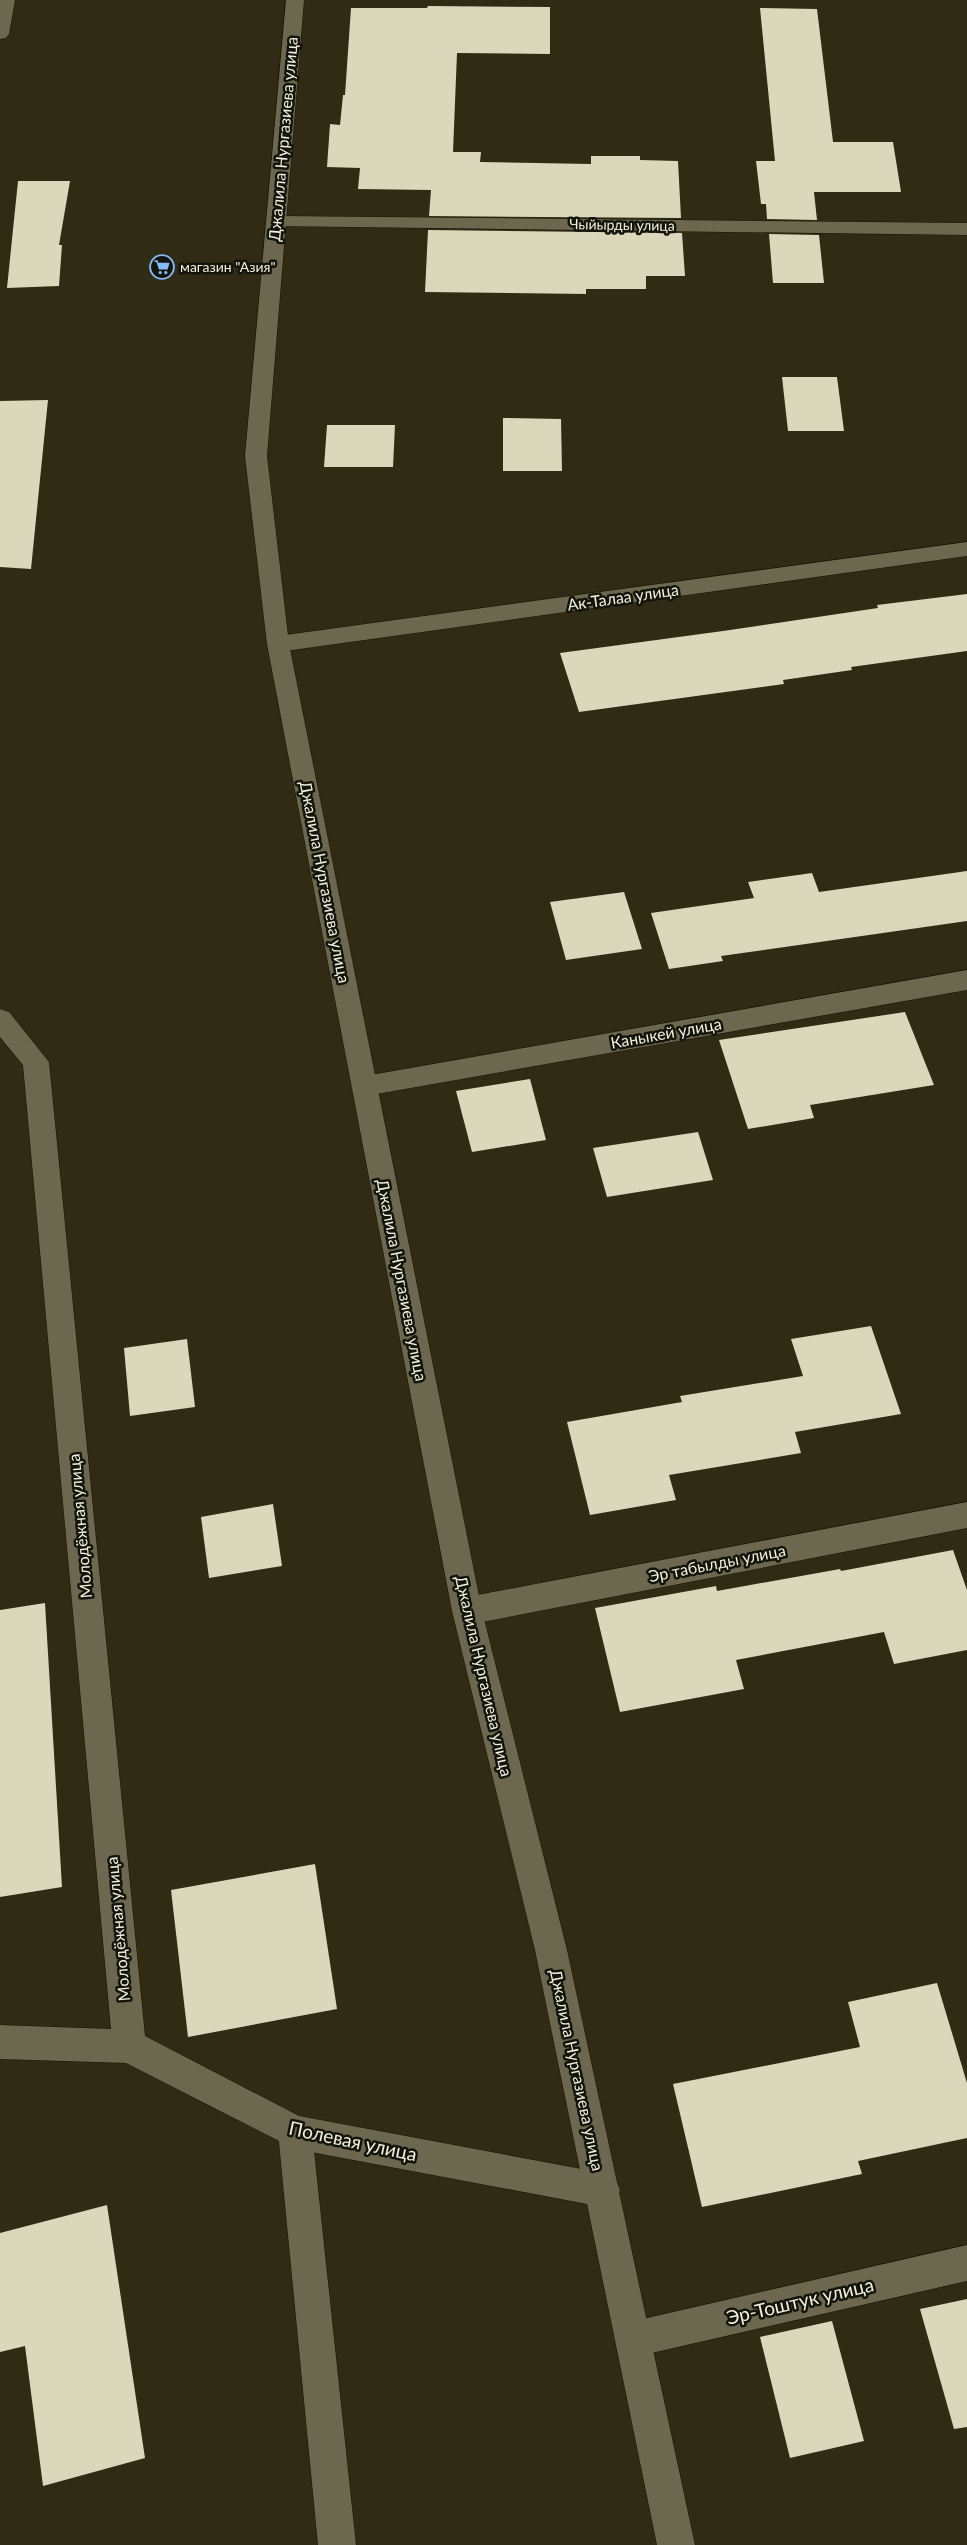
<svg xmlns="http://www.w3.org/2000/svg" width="967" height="2545" viewBox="0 0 967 2545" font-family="Lato,sans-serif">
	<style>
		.building { fill: #dbd7bb }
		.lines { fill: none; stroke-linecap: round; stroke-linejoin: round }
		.lane-casing { stroke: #171401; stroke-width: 1 }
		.street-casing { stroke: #171401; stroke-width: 1 }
		.secondary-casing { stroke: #171401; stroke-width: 1 }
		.lane { fill: #6b684f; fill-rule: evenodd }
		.street { fill: #6b684f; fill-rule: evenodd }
		.secondary { fill: #6b684f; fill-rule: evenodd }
		.labels { text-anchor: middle; stroke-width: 5; stroke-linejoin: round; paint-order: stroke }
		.far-street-label { font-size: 14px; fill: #f1efe1; stroke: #15140a }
		.far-poi-label { font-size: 14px; fill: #f1efe1; stroke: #15140a; text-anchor: start }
		.street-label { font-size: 16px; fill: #f1efe1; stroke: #15140a }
		.near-street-label { font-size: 19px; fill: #f1efe1; stroke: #15140a }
	</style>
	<rect width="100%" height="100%" fill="#2f2b15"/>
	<!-- building -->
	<g class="building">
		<path d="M428,6L550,7V54L457,53L453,152H481L480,162L591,164V156H640V160L678,161L681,218L429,216L431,190L358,189L360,168L327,167L330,124L340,125L343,95H345L351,8H427Z"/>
		<path d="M760,8L817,9L833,142H893L901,192H814L817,220L767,219L766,204H761L756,161H775Z"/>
		<path d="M18,181H70L59,245H62L59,286L7,288Z"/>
		<path d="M428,230L682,233L685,276H646V289H586V294L425,292Z"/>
		<path d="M769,234L819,235L824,283H773Z"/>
		<path d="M782,377H837L844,431H788Z"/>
		<path d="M48,400L31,569L0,567V401Z"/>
		<path d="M503,418L561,419L562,471H503Z"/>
		<path d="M327,425H395L393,467H324Z"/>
		<path d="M967,594V651L851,667L852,670L783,680L784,684L579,712L560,653L723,631L878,608L877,605Z"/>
		<path d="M967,871V921L721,956L723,961L669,969L651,913L754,898L748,882L812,873L819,892Z"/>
		<path d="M624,892L642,949L566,960L550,902Z"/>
		<path d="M905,1012L934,1085L810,1105L814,1118L748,1129L719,1040Z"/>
		<path d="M530,1079L546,1140L472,1152L456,1091Z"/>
		<path d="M698,1132L713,1180L607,1197L593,1148Z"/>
		<path d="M871,1326L901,1414L795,1432L801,1453L669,1475L676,1500L590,1515L567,1422L682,1402L680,1396L803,1376L791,1339Z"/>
		<path d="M187,1339L195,1407L130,1416L124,1348Z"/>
		<path d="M273,1504L282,1566L209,1578L201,1517Z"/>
		<path d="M953,1550L967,1590V1650L894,1664L884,1632L736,1660L744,1689L620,1712L595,1608L716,1586L717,1591L840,1569L841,1571Z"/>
		<path d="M45,1603L62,1887L0,1897V1610Z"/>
		<path d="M315,1864L337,2009L188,2037L171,1890Z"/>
		<path d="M937,1983L967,2083V2138L858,2161L862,2174L702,2207L673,2084L860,2047L848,2002Z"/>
		<path d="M107,2205L145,2458L43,2486L25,2346L0,2352V2233Z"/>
		<path d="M967,2299V2427L954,2429L920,2309Z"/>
		<path d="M832,2321L864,2441L790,2458L760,2337Z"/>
	</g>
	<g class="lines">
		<!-- lane casing -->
		<g class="lane-casing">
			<path id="lane" d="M295,2115L307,2120L312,2132L356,2545H318L278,2132L283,2120Z"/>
		</g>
		<!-- street casing -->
		<g class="street-casing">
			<g id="street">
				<path d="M0,0H15L9,34L6,38L0,39Z"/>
				<path d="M277,216L967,223V235L270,226L267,222L270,218Z"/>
				<path d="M967,542V556L278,652L270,649L267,644L270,639L278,636Z"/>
				<path d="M967,970V990L365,1096L356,1093L352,1086L356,1079L365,1076Z"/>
				<path d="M0,1009L9,1012L49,1062L145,2036L299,2116L603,2173L615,2178L620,2190L615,2202L603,2207L295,2149L126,2063L0,2059V2025L111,2029L23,1065L0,1037Z"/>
				<path d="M967,1502V1528L467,1625L456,1621L452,1611L456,1601L467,1597Z"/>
				<path d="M967,2245V2281L634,2357L621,2352L616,2339L621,2326L634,2321Z"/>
			</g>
		</g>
		<!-- secondary casing -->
		<g class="secondary-casing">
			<path id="secondary" d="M286,0H304L267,456L289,644L482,1611L567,1950L695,2545H657L535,1950L452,1611L267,644L245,456Z"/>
		</g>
		<!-- lane -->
		<use href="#lane" class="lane"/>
		<!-- street -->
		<use href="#street" class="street"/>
		<!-- secondary -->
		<use href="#secondary" class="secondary"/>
	</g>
	<!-- icons -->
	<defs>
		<g id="supermarket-ring" transform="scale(1.25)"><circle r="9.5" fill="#15140a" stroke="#85bbfb" stroke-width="1.5"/><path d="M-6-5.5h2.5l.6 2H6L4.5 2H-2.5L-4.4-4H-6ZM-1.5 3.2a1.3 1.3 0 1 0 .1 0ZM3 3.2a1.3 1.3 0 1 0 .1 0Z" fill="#85bbfb"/></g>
	</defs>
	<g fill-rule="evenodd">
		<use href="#supermarket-ring" x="162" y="267"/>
	</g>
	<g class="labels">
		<!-- far-street labels -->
		<g class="far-street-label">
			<text transform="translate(622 225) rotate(1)" y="5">Чыйырды улица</text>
		</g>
		<!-- far-poi labels -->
		<g class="far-poi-label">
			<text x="180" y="272">магазин "Азия"</text>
		</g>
		<!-- street labels -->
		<g class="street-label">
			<text transform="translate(283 139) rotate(-85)" y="6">Джалила Нургазиева улица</text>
			<text transform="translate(623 597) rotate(-8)" y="6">Ак-Талаа улица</text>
			<text transform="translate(325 882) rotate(79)" y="6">Джалила Нургазиева улица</text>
			<text transform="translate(666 1033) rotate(-10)" y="6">Каныкей улица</text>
			<text transform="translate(402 1280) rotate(79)" y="6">Джалила Нургазиева улица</text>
			<text transform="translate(80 1526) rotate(-95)" y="6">Молодёжная улица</text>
			<text transform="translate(717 1563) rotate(-11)" y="6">Эр табылды улица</text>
			<text transform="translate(484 1676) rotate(77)" y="6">Джалила Нургазиева улица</text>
			<text transform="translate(118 1929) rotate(-95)" y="6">Молодёжная улица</text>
			<text transform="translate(577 2070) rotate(78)" y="6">Джалила Нургазиева улица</text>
		</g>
		<!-- near-street labels -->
		<g class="near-street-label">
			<text transform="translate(353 2141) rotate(12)" y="7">Полевая улица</text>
			<text transform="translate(800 2301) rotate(-13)" y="7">Эр-Тоштук улица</text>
		</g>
	</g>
</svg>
